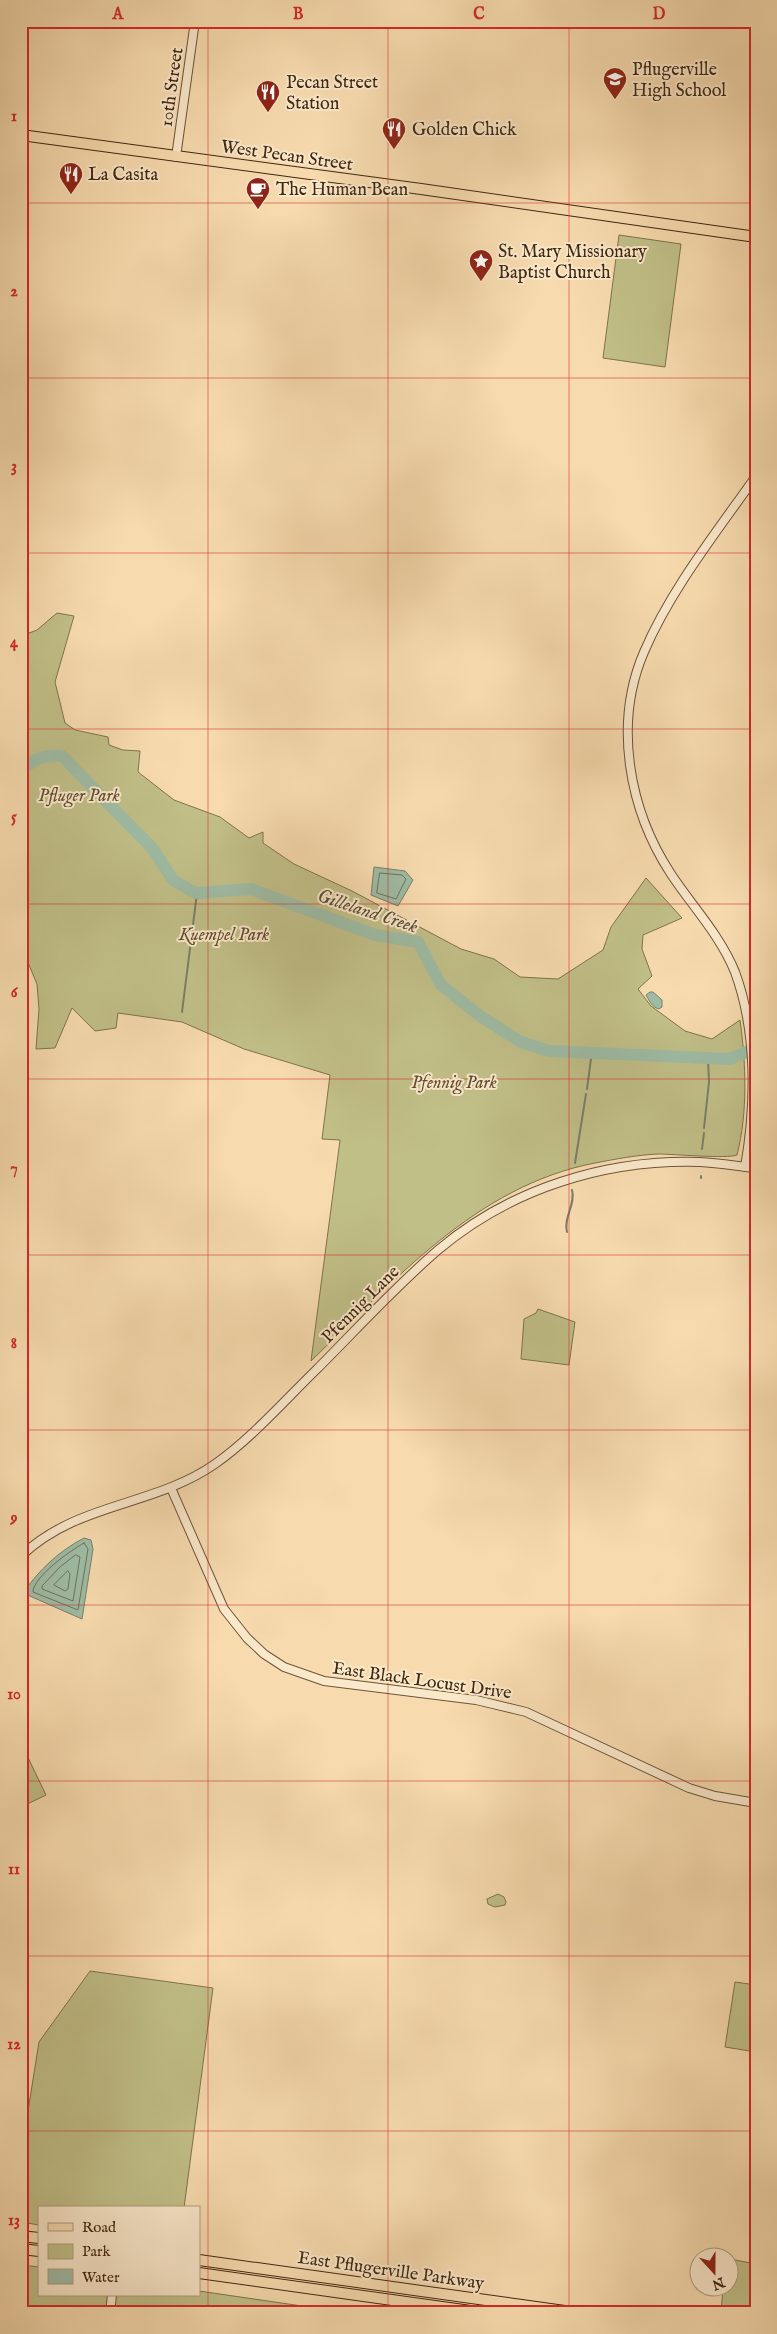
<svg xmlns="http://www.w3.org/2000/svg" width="777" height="2334" viewBox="0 0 777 2334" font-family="'IM FELL English',serif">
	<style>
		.green { fill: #c1bf88; stroke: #80734c }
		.water { fill: #9ebca5; stroke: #788069 }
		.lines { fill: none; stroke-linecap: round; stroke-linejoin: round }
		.shore { stroke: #6f725a; stroke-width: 1 }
		.stream { stroke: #788069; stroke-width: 2 }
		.river { stroke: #9ebca5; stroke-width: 12 }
		.minor-casing { stroke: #6e5438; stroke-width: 10 }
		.major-casing { stroke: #402710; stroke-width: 12 }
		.minor { stroke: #fae8cb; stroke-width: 8 }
		.major { stroke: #f7dbaf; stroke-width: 10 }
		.grid { fill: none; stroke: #d62828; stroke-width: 1; stroke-opacity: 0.55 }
		.labels { text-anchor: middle; stroke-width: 4; stroke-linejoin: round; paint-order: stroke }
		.poi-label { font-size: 18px; fill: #402710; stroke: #fae8cb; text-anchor: start }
		.street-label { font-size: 18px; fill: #402710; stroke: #fae8cb }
		.park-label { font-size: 18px; font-style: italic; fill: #604d2e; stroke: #fae8cb }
		.water-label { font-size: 19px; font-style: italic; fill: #584c35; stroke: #fae8cb }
		.neatline { fill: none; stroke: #d62828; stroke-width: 2 }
		.grid-label { font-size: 16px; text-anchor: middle; font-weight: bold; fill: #d62828 }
	</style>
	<rect width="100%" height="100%" fill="#f7dbaf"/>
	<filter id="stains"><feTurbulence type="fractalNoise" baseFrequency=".004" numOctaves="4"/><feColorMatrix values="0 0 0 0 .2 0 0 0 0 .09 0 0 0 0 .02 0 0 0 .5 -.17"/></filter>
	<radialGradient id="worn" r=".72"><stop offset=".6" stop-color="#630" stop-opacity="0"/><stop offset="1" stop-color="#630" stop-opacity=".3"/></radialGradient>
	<!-- green -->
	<g class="green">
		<path d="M619,235L681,244L665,367L603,358Z"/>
		<path d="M57,613L74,616L55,682L65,723L75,730L108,737L109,745L123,750L140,751L138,772L174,800L220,817L249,838L263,832V843L294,864L352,891L461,949L494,959L520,977L558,979L603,950L611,927L646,878L682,918L643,935L642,949L652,976L638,989L651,1006L685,1031L712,1039L740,1020C746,1063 748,1112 737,1155C728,1159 673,1154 658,1154C637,1155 616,1159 595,1163C476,1186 394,1281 311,1361L340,1140L322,1139L330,1075L244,1049L182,1022L118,1013L116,1028L95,1031L72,1008L55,1048L36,1049L39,1009L37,984L21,946V647L24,635L37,630Z"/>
		<path d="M538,1309L575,1322L569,1365L521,1359L524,1319L536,1313Z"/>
		<path d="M21,1743L46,1795L21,1807Z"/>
		<path d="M498,1894L504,1897L506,1902L505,1905L495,1907L488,1904L487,1899Z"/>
		<path d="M90,1971L213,1988L184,2208H39V2225L21,2222V2155L39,2042Z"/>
		<path d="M735,1982L756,1985V2052L725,2047Z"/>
		<path d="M730,2259L756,2264V2313H721L723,2287L730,2286Z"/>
		<path d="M21,2265L39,2267V2295H199V2291L350,2313H21Z"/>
	</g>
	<!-- water -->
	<g class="water">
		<path d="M374,867L405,871L413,880L398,906L371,895Z"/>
		<path d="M650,992H653L662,1000V1007L659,1009C652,1007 650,1002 646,995Z"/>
		<path d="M84,1538L91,1540L93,1549L82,1619L23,1593C39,1570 59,1551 84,1538Z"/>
	</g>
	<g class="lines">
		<!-- shore -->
		<g class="shore">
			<path d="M380,873L402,875L406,879L396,899L377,893Z"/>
			<path d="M84,1543L88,1549L78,1610L33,1592C33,1577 71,1550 84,1543Z"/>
			<path d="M76,1555L80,1557L73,1601L42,1589V1586L60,1567Z"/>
			<path d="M68,1571L70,1574L68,1589L65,1591L54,1585Z"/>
		</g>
		<!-- stream -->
		<g class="stream">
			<path d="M182,1012L197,893"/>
			<path d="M587,1089L592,1051"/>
			<path d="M704,1128L709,1082L708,1058"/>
			<path d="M702,1149L704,1133"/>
			<path d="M575,1163L586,1094"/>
			<path d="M701,1178V1176"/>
			<path d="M567,1232C563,1218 576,1204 572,1190"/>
		</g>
		<!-- river -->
		<path class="river" d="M21,771C34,759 45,754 62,756L153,849L173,880L190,890L197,893L251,889L375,935L418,942L441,985L480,1016L521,1042L549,1051L730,1059L756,1048"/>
		<!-- minor casing -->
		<g class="minor-casing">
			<g id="minor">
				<path d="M176,157L195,21"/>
				<path d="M745,1167C756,1104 757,1032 735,972C720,935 692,906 671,874C629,810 613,724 644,652C671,589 716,533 756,476"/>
				<path d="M171,1488L224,1609L247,1638L264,1654L284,1667L324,1681L476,1700L526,1712L689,1788L715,1796L756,1803"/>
				<path d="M21,1556C78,1502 153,1507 215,1464C253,1437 284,1401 317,1369C357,1329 395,1287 438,1250C510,1189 605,1159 700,1162C718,1163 737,1166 756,1168"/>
				<path d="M110,2313L112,2295"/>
			</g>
		</g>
		<!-- major casing -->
		<g class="major-casing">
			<g id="major">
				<path d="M21,135L421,189L756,237"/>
				<path d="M21,2236L39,2238"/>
				<path d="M21,2249L39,2251"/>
				<path d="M199,2260L579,2313"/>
				<path d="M199,2273L485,2313"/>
			</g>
		</g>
		<!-- minor -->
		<use href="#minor" class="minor"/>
		<!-- major -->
		<use href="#major" class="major"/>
	</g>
	<!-- grid -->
	<path class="grid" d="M208,21V2313M388,21V2313M569,21V2313M21,203H756M21,378H756M21,553H756M21,729H756M21,904H756M21,1079H756M21,1255H756M21,1430H756M21,1605H756M21,1781H756M21,1956H756M21,2131H756"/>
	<!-- icons -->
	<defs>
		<g id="school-pin" transform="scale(1.25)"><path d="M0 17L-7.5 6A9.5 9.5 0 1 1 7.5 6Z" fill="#8f2418" stroke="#fae8cb"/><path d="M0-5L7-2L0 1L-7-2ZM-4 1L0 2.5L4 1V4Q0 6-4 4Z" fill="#fff"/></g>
		<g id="restaurant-pin" transform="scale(1.25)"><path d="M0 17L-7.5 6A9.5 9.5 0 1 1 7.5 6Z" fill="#8f2418" stroke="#fae8cb"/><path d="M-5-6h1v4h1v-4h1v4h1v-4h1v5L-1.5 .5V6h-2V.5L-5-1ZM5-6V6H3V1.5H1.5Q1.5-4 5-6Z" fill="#fff"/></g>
		<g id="cafe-pin" transform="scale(1.25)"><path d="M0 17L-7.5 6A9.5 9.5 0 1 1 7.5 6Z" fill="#8f2418" stroke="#fae8cb"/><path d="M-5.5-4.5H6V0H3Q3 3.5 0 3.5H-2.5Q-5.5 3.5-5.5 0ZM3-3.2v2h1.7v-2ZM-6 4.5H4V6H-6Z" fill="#fff"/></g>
		<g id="sight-pin" transform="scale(1.25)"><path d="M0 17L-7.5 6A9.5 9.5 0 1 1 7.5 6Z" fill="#8f2418" stroke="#fae8cb"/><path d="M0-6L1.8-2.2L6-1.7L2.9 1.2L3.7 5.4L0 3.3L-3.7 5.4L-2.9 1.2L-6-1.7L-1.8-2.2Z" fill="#fff"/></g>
	</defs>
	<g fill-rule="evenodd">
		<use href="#school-pin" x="615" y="79"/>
		<use href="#restaurant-pin" x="268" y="92"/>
		<use href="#restaurant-pin" x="394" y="129"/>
		<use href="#restaurant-pin" x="71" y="174"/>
		<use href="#cafe-pin" x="258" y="189"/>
		<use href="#sight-pin" x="481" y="261"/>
	</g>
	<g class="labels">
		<!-- poi labels -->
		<g class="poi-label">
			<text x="632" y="75">Pflugerville<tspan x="632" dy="21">High School</tspan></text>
			<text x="286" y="88">Pecan Street<tspan x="286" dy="21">Station</tspan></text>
			<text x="412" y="135">Golden Chick</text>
			<text x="88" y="180">La Casita</text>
			<text x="276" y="195">The Human Bean</text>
			<text x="498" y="257">St. Mary Missionary<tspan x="498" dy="21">Baptist Church</tspan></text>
		</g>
		<!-- street labels -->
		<g class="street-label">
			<text transform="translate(171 87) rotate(-82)" y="6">10th Street</text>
			<text transform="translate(287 155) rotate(8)" y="6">West Pecan Street</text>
			<text transform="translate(360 1304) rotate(-45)" y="6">Pfennig Lane</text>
			<text transform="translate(422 1680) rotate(8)" y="6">East Black Locust Drive</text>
			<text transform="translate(391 2270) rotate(8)" y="6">East Pflugerville Parkway</text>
		</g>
		<!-- park labels -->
		<g class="park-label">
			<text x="79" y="801">Pfluger Park</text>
			<text x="224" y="940">Kuempel Park</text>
			<text x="454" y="1088">Pfennig Park</text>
		</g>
		<!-- water labels -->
		<g class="water-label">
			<text transform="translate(368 910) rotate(18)" y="7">Gilleland Creek</text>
		</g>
	</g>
	<!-- margin -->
	<rect width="777" height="2334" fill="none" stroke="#f7dbaf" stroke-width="55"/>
	<!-- legend -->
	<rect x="38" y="2206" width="162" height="90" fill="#fae8cb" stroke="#b09b80"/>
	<rect x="48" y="2223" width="25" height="8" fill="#f7dbaf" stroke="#b09b80"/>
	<text x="82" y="2232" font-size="15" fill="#402710">Road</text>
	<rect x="48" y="2244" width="25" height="15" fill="#c1bf88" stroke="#b09b80"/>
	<text x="82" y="2256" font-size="15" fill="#402710">Park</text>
	<rect x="48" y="2269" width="25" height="15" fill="#9ebca5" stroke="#b09b80"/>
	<text x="82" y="2282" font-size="15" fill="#402710">Water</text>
	<!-- north arrow -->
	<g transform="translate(714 2272) rotate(159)"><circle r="24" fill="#fae8cb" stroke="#b09b80"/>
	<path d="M0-4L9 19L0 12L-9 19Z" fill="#8f2418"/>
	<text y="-8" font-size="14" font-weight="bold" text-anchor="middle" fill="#402710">N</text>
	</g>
	<rect x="28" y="28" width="722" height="2278" class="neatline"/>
	<g class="grid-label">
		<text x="118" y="19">A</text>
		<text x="298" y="19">B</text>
		<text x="479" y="19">C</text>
		<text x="659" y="19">D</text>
		<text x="14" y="121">1</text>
		<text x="14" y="296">2</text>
		<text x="14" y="471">3</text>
		<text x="14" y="647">4</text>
		<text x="14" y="822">5</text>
		<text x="14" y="997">6</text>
		<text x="14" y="1173">7</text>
		<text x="14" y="1348">8</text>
		<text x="14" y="1523">9</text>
		<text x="14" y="1699">10</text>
		<text x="14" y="1874">11</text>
		<text x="14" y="2049">12</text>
		<text x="14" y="2225">13</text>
	</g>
	<rect width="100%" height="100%" filter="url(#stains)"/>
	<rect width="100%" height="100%" fill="url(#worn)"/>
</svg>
